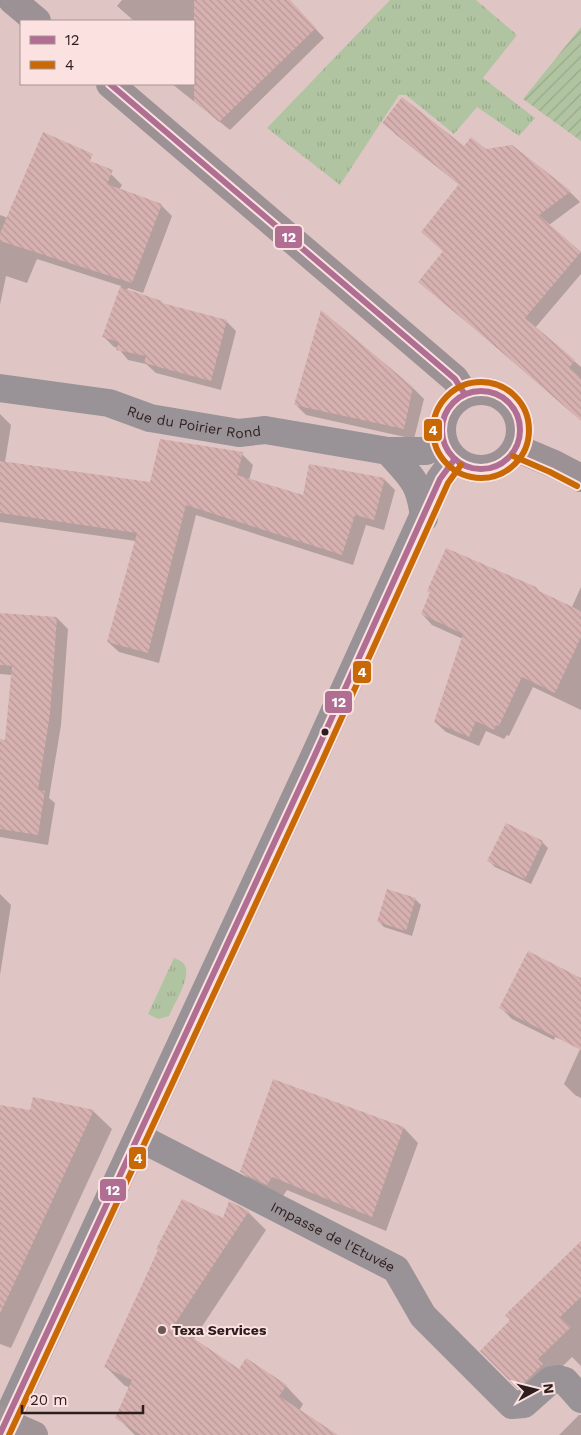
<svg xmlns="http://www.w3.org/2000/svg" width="581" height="1435" viewBox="0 0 581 1435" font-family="'Work Sans',sans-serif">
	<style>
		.grass { fill: url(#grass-tufts) }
		.garden { fill: url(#garden-furrows) }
		.shadow { fill: #0003 }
		.building { fill: url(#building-back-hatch) }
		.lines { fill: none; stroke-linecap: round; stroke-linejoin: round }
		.minor { stroke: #999296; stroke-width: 28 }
		.secondary { stroke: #9c9195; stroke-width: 28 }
		.primary { stroke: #a19496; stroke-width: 28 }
		.bus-1-casing { stroke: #fbe2e1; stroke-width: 10 }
		.bus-2-casing { stroke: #fbe2e1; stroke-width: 10 }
		.bus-1 { stroke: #b06e92; stroke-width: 6 }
		.bus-2 { stroke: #c86906; stroke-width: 6 }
		.bus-dot { fill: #2e1d1d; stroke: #fbe2e1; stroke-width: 2 }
		.poi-dot { fill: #6c5857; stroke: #fbe2e1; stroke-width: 2 }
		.labels { text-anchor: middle; stroke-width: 4; stroke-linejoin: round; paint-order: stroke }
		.street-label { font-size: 14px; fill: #2e1d1d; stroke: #fbe2e1 }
		.poi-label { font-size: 14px; font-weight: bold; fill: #2e1d1d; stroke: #fbe2e1; text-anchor: start }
		.line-badge { stroke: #fbe2e1; stroke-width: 2 }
		.badge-label { font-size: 14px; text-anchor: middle; font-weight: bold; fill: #fff }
	</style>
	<defs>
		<pattern id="grass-tufts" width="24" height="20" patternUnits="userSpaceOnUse" patternTransform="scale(1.25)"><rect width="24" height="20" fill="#b1c4a1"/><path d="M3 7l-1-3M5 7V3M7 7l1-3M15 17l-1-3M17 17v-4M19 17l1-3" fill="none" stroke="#99a88a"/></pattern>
		<pattern id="garden-furrows" width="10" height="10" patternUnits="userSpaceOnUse" patternTransform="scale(1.25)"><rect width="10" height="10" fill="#b1c4a1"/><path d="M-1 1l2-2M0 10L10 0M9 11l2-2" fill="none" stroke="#99a88a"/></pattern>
		<pattern id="building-back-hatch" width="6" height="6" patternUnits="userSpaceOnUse" patternTransform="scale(1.25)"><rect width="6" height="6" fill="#d6b1b0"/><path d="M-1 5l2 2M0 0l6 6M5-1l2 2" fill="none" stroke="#b89897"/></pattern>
	</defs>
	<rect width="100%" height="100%" fill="#dfc6c4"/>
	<!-- grass -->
	<g class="grass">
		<path d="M390,0H476L517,35L483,78L535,118L519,136L477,107L454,134L406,95H399L340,185L267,128Z"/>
		<path d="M174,958C178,960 182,961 184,964C193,975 174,1004 169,1016L158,1019L148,1014Z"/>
	</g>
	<!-- garden -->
	<path class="garden" d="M581,27V141L523,99Z"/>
	<!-- shadow -->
	<g class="shadow">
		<path d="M122,0H289L324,38L230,130L172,84H194V21H134L117,6Z"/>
		<path d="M394,133L464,148L485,150L512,147L570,192L580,202L549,225L581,252V274L535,328L581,367V420L419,281L444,252L423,232L460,185Z"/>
		<path d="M111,174L122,185L119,190L161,205L172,216L143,293L128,288L127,290L164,304L226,321L236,331L221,390L156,373L146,364L128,360L118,348L114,347L104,337L121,286L37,259L27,283L6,276L0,305V215L8,218Z"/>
		<path d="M413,388L424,399L414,439L306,415L296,405Z"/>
		<path d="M0,414L11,425L5,462L151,483L242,454L253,465L249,480L304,496L384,479L395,490L384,530L366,525L353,565L196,515L159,663L119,652L108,642L136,541L0,522Z"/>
		<path d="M581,587V710L533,687L509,736L507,735L504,739L486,731L479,746L446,732L435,722L463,639L432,625L422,614L567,618Z"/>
		<path d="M0,614L57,618L68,629L61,725L49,798L55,803L48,845L0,837V740L7,741L12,675L0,674Z"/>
		<path d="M542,842L548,848L531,884L495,867L489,861Z"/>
		<path d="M0,894L11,905L0,975Z"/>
		<path d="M415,899L421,905L412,936L384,927L379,922Z"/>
		<path d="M581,984L554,1040L512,1019L501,1008Z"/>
		<path d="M581,1047V1098L575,1095L564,1084Z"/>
		<path d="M274,1081L404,1128L418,1143L386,1231L287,1190L281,1199L256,1186L241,1171Z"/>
		<path d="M0,1106L30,1112L93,1111L112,1129L11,1348L0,1344Z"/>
		<path d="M230,1203L248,1212L266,1230L193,1340L239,1370L286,1386L303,1404L299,1411L335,1435H135L117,1417L130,1388L124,1385L106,1367L224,1220Z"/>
		<path d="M581,1264V1366L572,1357L529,1399L482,1351Z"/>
		<path d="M579,1415H581V1435H559Z"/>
	</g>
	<!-- building -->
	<g class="building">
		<path d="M194,0H290L316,28L219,122L194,101Z"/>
		<path d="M402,97L464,146L471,137L486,149L512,145L571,191L539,215L581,252L525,318L575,360L569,368L581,378V421L482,335L418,282L443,251L421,232L459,184L382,123Z"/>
		<path d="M43,132L93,154L90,161L113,170L107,184L162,204L132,283L0,241V233Z"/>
		<path d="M120,287L162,301V303L227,320L211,381L144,363L146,356L116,350L119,342L102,337Z"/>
		<path d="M321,310L413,387L404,429L294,405Z"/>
		<path d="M160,439L243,452L237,475L303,495L309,464L385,478L374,520L355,515L342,555L186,505L148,653L107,642L137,533L0,513V461L150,482Z"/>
		<path d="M446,548L536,587L539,591L581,611V637L555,693L522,677L499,726L496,725L494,730L476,721L469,737L434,722L463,634L421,614L430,592L427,591Z"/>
		<path d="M0,613L57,617L50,714L38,790L45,791L38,835L0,829V739L5,740L12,666L0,665Z"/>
		<path d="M506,823L543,841L525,879L487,861Z"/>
		<path d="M387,889L416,898L406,931L377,922Z"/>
		<path d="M528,951L581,978V1050L499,1008Z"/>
		<path d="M273,1079L404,1127L372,1217L272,1177L267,1185L240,1172Z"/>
		<path d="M33,1097L94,1110L0,1314V1105L30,1110Z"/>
		<path d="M182,1199L223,1218L229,1201L249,1211L174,1325L239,1369L246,1358L287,1385L279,1396L338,1435H141L115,1418L132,1380L104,1367L158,1250L156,1249Z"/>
		<path d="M581,1241V1297L560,1317L571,1327L538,1359L543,1364L518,1389L480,1351L510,1320L505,1315Z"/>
	</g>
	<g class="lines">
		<!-- minor -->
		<g class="minor">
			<path id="s1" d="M0,388L109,403L150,418L239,433L265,430L388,451H426L444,444"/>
			<path d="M388,451C411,477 420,481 424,518"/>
			<path id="s2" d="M138,1137L396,1269L423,1316L512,1405L524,1404L551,1380L558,1379L565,1381L581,1399"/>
			<path d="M0,1434L314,757L440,479L454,460"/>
		</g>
		<!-- secondary -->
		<g class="secondary">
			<path d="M12,0L37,21"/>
			<path d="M110,84L427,355L455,379L464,393"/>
			<circle cx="481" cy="430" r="39"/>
			<path d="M516,448L554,464L581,478"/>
		</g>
		<!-- primary -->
		<path class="primary" d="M0,1420L34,1435"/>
		<!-- bus-1 casing -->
		<g class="bus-1-casing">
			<g id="bus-1">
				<path d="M110,84L455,379L464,393"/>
				<circle cx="481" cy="430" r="39"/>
				<path d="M0,1434L314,757L440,479L454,460"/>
			</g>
		</g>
		<!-- bus-2 casing -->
		<g class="bus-2-casing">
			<g id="bus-2">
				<circle cx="481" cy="430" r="48"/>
				<path d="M513,456L550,472L577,486"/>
				<path d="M9,1435L322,761L448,483L461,465"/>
			</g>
		</g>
		<!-- bus-1 -->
		<use href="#bus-1" class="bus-1"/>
		<!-- bus-2 -->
		<use href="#bus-2" class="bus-2"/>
	</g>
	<!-- markers -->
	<circle class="bus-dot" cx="325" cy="732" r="4.5"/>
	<circle class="poi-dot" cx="162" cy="1330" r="5"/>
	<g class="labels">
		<!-- street labels -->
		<g class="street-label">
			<text dy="5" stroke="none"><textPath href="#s1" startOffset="198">Rue du Poirier Rond</textPath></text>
			<text dy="5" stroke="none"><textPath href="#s2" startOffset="219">Impasse de l'Etuvée</textPath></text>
		</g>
		<!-- poi labels -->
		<g class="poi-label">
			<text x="172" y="1335">Texa Services</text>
		</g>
	</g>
	<g class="line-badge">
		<rect x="274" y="225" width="29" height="24" rx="5" fill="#b06e92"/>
		<rect x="423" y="418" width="20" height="24" rx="5" fill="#c86906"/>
		<rect x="352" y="660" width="20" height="24" rx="5" fill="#c86906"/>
		<rect x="324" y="690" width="29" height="24" rx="5" fill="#b06e92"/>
		<rect x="128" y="1146" width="19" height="24" rx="5" fill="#c86906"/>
		<rect x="99" y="1178" width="28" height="24" rx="5" fill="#b06e92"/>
	</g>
	<g class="badge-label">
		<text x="289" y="242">12</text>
		<text x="433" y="435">4</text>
		<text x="362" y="677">4</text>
		<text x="339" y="707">12</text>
		<text x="138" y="1163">4</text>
		<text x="113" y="1195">12</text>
	</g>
	<!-- legend -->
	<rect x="20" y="20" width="175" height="65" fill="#fbe2e1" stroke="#a99393"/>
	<rect x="30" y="36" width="25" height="8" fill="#b06e92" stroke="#a99393"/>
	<text x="65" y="45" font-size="15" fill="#2e1d1d">12</text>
	<rect x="30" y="61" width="25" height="8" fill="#c86906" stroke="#a99393"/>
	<text x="65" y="70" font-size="15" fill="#2e1d1d">4</text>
	<!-- north arrow -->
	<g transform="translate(536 1390) rotate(83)" stroke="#fbe2e1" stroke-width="4" paint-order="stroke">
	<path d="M0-4L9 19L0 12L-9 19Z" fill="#2e1d1d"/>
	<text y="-8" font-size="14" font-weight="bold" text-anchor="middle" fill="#2e1d1d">N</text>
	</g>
	<!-- scale -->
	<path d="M22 1405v8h121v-8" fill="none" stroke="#2e1d1d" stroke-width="2.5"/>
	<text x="30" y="1405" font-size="15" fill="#2e1d1d" stroke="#fbe2e1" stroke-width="4" paint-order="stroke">20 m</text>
</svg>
